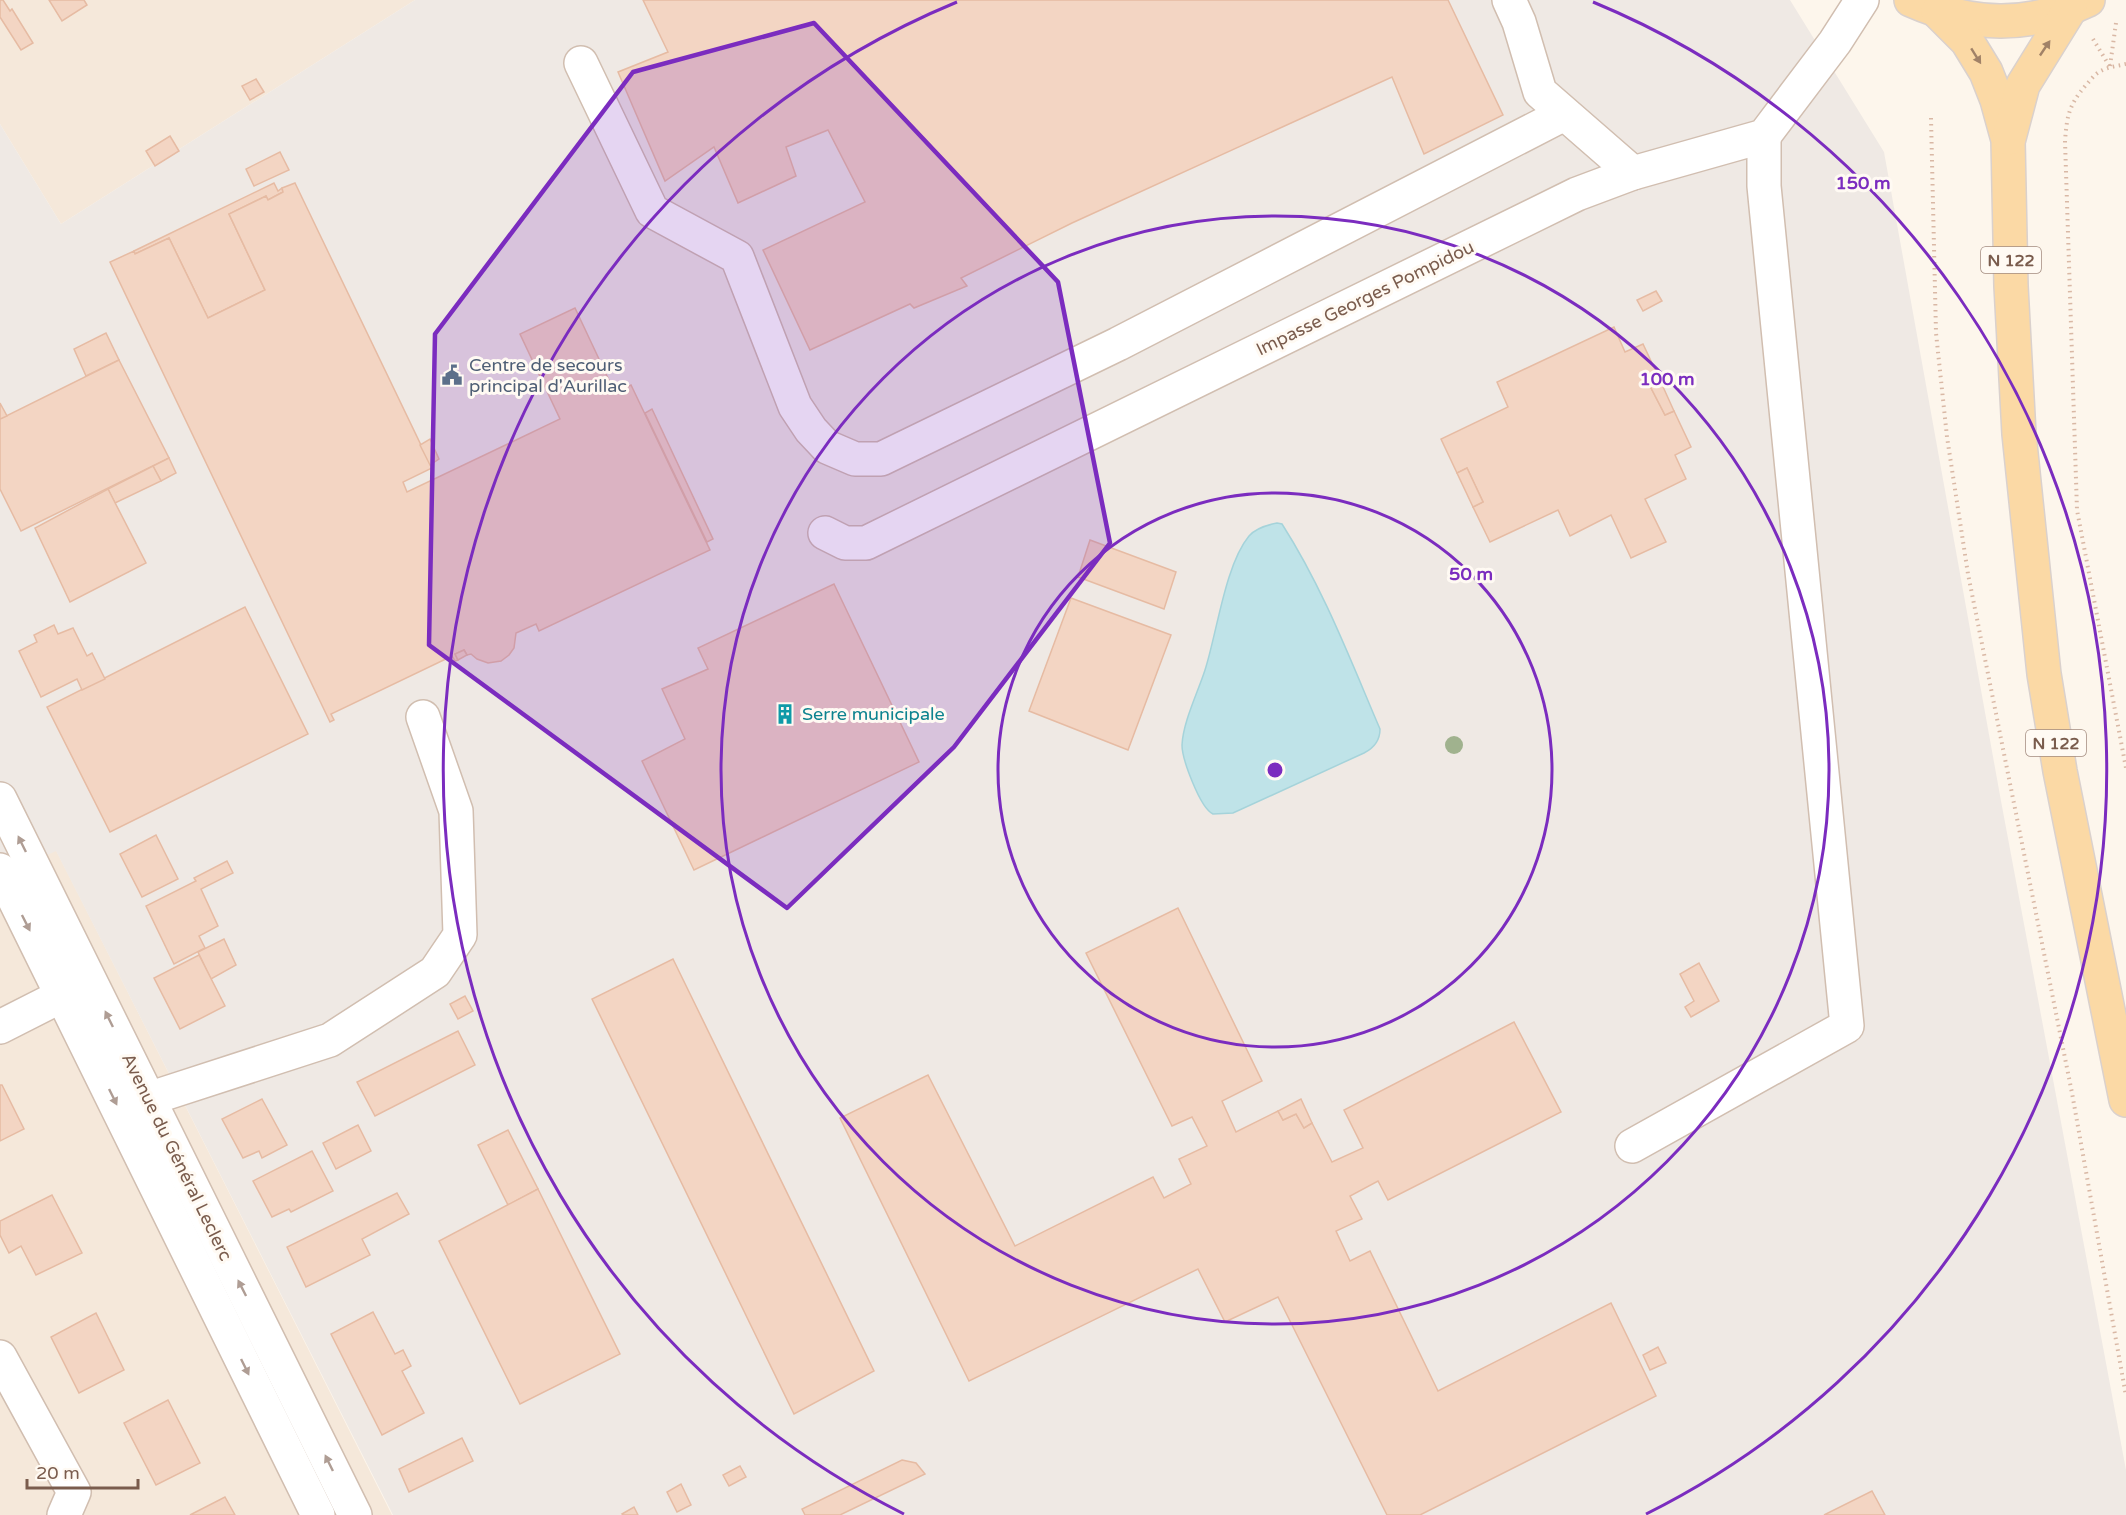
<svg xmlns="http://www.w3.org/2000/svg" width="2126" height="1515" viewBox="0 0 2126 1515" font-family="'Varela Round',sans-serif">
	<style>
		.residential { fill: #f5e8da }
		.industrial { fill: #efe9e4 }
		.water { fill: #bfe3e8; stroke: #a5d3da; stroke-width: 1.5 }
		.building { fill: #f3d5c3; stroke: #e6bba3; stroke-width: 1.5 }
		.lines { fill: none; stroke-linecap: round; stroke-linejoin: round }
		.minor-casing { stroke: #d1beb0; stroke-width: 36 }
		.major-casing { stroke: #dad1cd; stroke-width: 36 }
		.path { stroke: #d9b8a5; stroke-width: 4; stroke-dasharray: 1.5 4.5; stroke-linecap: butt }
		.minor { stroke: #fff; stroke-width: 33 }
		.major { stroke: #fbd9a5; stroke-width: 33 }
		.tree { fill: #a0b28e }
		.oneway { fill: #a18267 }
		.oneway2 { fill: #af9d94 }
		.marked { fill: #7b2cbf; fill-opacity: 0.2; stroke: #7b2cbf; stroke-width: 4.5; stroke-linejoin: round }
		.ring { fill: none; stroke: #7b2cbf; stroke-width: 3 }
		.labels { text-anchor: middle; stroke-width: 6; stroke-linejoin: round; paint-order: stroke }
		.shield { fill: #fffaf3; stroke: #a28b7f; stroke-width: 1.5 }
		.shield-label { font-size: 16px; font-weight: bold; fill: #7a5c4d }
		.street-label { font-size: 18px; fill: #7a5c4d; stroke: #fffaf3 }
		.service-label { font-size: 18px; fill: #4e5e75; stroke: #fffaf3; text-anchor: start }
		.culture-label { font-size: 18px; fill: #0d838f; stroke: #fffaf3; text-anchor: start }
		.centre { fill: #7b2cbf; stroke: #fffaf3; stroke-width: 3 }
		.ring-label { font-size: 18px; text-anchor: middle; font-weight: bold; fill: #7b2cbf; stroke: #fffaf3; stroke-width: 6; stroke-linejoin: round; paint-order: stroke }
	</style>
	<rect width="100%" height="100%" fill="#fdf6ec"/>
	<!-- residential -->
	<g class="residential">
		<path d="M0,0H415L61,224L0,124Z"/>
		<path d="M56,850L392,1515H0V877Z"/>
	</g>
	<!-- industrial -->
	<path class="industrial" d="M415,0H1790L1884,152L2001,801L2126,1470V1515H393L56,851L0,877V124L61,224Z"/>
	<!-- water -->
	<path class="water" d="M1277,523L1282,524C1323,588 1350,659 1380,729C1380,740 1374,748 1364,753L1233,813L1213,814C1200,808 1182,759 1182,745C1183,722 1198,692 1205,670C1217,633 1225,565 1249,536C1256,528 1267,525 1277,523Z"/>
	<!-- building -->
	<g class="building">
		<path d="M0,0H3L10,11L12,9L33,43L21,50L0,17Z"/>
		<path d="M49,0H84L87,5L62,21Z"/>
		<path d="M643,0H1448L1503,115L1424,154L1392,77L1072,223L961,278L967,286L914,308L910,304L810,350L763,250L865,202L828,130L786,147L796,176L738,203L714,147L665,181L618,72L668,52Z"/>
		<path d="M256,79L264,92L250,100L242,86Z"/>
		<path d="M170,136L179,151L155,166L146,151Z"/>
		<path d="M280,152L289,170L254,186L246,169Z"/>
		<path d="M274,183L278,191L282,188L283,192L268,200L266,196L229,214L265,290L208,318L169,238L135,254L134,251Z"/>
		<path d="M295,183L432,468L403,482L407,492L560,419L520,334L575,308L615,393L631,385L710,550L539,631L536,624L516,633L514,648L509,655L501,661L488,663L477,659L471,654L467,655L464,650L455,654L458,660L455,661L452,656L331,714L334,720L330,722L110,262L134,251L135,254L169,238L208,318L265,290L229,214L266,196L268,200L283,192L282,188Z"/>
		<path d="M1656,291L1662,301L1643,311L1637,300Z"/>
		<path d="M1614,327L1625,352L1643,344L1659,378L1649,384L1665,415L1674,411L1691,447L1675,455L1686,479L1645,499L1666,542L1631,558L1611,515L1570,536L1558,510L1490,542L1473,507L1483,502L1467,468L1457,473L1441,439L1508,407L1497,382Z"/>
		<path d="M106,333L119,360L86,376L74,349Z"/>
		<path d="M119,360L169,458L21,531L0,489V419Z"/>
		<path d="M1659,378L1674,411L1665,415L1649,384Z"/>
		<path d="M0,403L7,416L0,419Z"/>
		<path d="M652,409L713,539L707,542L645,413Z"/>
		<path d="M430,439L439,459L430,465L420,445Z"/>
		<path d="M169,458L176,473L161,481L153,466Z"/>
		<path d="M153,466L161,481L115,503L108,489Z"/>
		<path d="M1467,468L1483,502L1473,507L1457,473Z"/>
		<path d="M108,489L146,563L70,602L35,528Z"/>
		<path d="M1090,540L1176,572L1164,609L1078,577Z"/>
		<path d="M834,584L919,762L694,870L642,761L685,739L662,689L708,669L698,648Z"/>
		<path d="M1071,598L1171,635L1128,750L1029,711Z"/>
		<path d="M245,607L308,734L110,832L47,707Z"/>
		<path d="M54,625L58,634L73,628L87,656L92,653L105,679L82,690L77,679L41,697L19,651L37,642L34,635Z"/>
		<path d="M464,650L467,655L458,660L455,654Z"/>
		<path d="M156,835L178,879L142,897L120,854Z"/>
		<path d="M227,861L233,873L201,889L218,926L199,936L205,948L174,964L146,906L196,881L194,878Z"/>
		<path d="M1178,908L1262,1081L1222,1101L1236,1132L1278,1111L1283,1120L1296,1114L1304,1128L1312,1123L1332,1162L1363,1148L1344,1110L1514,1022L1561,1112L1388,1200L1378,1181L1350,1196L1362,1219L1336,1231L1350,1261L1370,1251L1438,1391L1611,1303L1656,1396L1420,1515H1387L1278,1297L1225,1322L1198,1269L969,1381L840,1118L928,1075L1015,1246L1153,1177L1164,1198L1191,1184L1179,1159L1207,1146L1192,1117L1172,1126L1086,953Z"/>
		<path d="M224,939L236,965L211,979L198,952Z"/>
		<path d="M199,955L225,1006L180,1029L154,978Z"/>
		<path d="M673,959L874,1371L794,1414L592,999Z"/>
		<path d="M1699,963L1719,1001L1691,1017L1685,1007L1694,1001L1680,974Z"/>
		<path d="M465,996L473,1011L458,1019L450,1004Z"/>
		<path d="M458,1031L475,1065L375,1116L357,1082Z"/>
		<path d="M0,1085H2L24,1129L0,1141Z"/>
		<path d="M262,1099L287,1145L262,1158L259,1151L243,1158L222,1119Z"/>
		<path d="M1301,1099L1312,1123L1304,1128L1296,1114L1283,1120L1278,1111Z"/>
		<path d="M358,1125L371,1151L336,1169L323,1143Z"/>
		<path d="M508,1130L538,1189L508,1205L478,1145Z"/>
		<path d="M312,1151L333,1191L291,1212L289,1209L272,1217L253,1181Z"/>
		<path d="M538,1189L620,1354L520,1404L439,1241Z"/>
		<path d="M397,1193L409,1214L362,1239L370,1255L306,1287L287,1247Z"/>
		<path d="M52,1195L82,1253L36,1275L21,1246L9,1253L0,1235V1221Z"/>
		<path d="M373,1312L395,1354L403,1350L411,1366L402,1371L424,1413L382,1435L331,1334Z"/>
		<path d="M96,1313L124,1370L79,1393L51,1337Z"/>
		<path d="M1658,1347L1666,1363L1650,1370L1643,1355Z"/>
		<path d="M168,1400L200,1463L156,1485L124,1423Z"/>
		<path d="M462,1438L473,1461L409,1492L399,1469Z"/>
		<path d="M902,1460L916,1463L925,1474L840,1515H805L802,1509Z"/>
		<path d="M740,1466L746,1477L729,1486L723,1475Z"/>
		<path d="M681,1484L691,1505L677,1512L667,1492Z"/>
		<path d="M1872,1491L1885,1515H1824Z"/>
		<path d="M225,1497L235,1515H190Z"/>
		<path d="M634,1507L638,1515H623L622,1514Z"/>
	</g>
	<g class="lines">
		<!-- minor casing -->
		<g class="minor-casing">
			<g id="minor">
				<path d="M1509,0L1519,22L1540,92L1633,173"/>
				<path d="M581,63L652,211L737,257L795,406L811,430L827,447L855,459H881L1118,344L1564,114"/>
				<path d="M825,533L845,543H866L1577,194L1633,173L1764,136L1835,42L1862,0"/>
				<path d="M0,799L355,1515"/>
				<path d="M0,870L318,1515"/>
				<path d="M0,1027L63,995"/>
				<path d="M148,1099L330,1040L435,972L460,935L456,811L423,717"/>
				<path d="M1632,1146L1847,1026L1764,186V136"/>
				<path d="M0,1357L74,1492L64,1515"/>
			</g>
		</g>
		<!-- major casing -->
		<g class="major-casing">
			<g id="major">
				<path d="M1911,0C1972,27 2028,29 2088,0"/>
				<path d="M1938,12L1967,41L1986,72L1997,100L2008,140L2011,286L2019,434L2044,674L2060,771L2126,1100"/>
				<path d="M2009,138L2023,85L2070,9"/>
			</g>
		</g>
		<!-- path -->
		<g class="path">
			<path d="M2093,39L2110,67"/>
			<path d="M2126,64C2117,66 2107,67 2099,72C2094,75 2090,81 2086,85C2069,105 2067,115 2065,141L2077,510L2126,768"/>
			<path d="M2110,66L2116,23"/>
			<path d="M1931,118L1936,333L1947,437L1968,574L2072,1093L2126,1396"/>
		</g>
		<!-- minor -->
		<use href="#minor" class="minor"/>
		<!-- major -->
		<use href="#major" class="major"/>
	</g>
	<!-- trees -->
	<circle class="tree" cx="1454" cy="745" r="9"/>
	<!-- one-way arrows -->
	<defs><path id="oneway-solid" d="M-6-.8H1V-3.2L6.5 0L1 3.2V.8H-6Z" transform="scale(1.5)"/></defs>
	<g class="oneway">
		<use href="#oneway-solid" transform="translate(2045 48) rotate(-56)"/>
		<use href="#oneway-solid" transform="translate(1976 56) rotate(58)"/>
	</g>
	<g class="oneway2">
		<use href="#oneway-solid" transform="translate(22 844) rotate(-116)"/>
		<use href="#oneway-solid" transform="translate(26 923) rotate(63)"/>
		<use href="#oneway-solid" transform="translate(109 1019) rotate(-116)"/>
		<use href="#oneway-solid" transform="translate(113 1097) rotate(64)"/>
		<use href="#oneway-solid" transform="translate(242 1288) rotate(-117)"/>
		<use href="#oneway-solid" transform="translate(245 1367) rotate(64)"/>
		<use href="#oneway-solid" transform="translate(329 1463) rotate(-116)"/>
	</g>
	<!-- marked area -->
	<path class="marked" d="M814,23L1058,282L1110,543L954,747L787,908L429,645L435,334L633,72Z"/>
	<!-- distance rings -->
	<g class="ring">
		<circle cx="1275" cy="770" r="277"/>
		<circle cx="1275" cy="770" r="554"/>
		<path d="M904 1514A831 831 0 0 1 957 2M1593 2A831 831 0 0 1 1646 1514"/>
	</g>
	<!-- icons -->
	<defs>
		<g id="civic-bare" transform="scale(1.62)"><path d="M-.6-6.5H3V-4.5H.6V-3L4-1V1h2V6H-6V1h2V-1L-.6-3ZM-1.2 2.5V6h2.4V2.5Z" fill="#5c6f8a" stroke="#fffaf3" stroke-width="2.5" paint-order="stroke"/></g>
		<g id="building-bare" transform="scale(1.62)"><path d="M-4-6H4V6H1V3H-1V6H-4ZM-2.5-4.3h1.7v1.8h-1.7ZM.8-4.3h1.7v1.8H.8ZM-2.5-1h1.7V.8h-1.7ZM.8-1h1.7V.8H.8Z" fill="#0f9aa8" stroke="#fffaf3" stroke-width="2.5" paint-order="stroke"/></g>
	</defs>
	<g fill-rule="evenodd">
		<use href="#civic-bare" x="452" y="375"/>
		<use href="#building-bare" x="785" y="714"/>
	</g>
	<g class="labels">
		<!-- shield labels -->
		<g class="shield">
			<rect x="1981" y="247" width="60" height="26" rx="4.5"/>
			<rect x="2026" y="730" width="60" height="26" rx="4.5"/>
		</g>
		<g class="shield-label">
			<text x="2011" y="266">N 122</text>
			<text x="2056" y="749">N 122</text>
		</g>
		<!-- street labels -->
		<g class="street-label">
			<text transform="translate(1365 298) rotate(-26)" y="6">Impasse Georges Pompidou</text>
			<text transform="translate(177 1157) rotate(64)" y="6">Avenue du Général Leclerc</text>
		</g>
		<!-- service labels -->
		<g class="service-label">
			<text x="469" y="371">Centre de secours<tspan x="469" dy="21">principal d'Aurillac</tspan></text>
		</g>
		<!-- culture labels -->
		<g class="culture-label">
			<text x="802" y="720">Serre municipale</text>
		</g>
	</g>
	<circle cx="1275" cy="770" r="9" class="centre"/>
	<g class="ring-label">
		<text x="1863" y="189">150 m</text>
		<text x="1667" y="385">100 m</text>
		<text x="1471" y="580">50 m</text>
	</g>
	<!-- scale -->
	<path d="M27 1479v9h111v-9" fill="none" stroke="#7a5c4d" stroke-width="3"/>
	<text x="36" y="1479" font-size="18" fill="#7a5c4d" stroke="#fffaf3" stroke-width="4.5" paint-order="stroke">20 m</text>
</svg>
